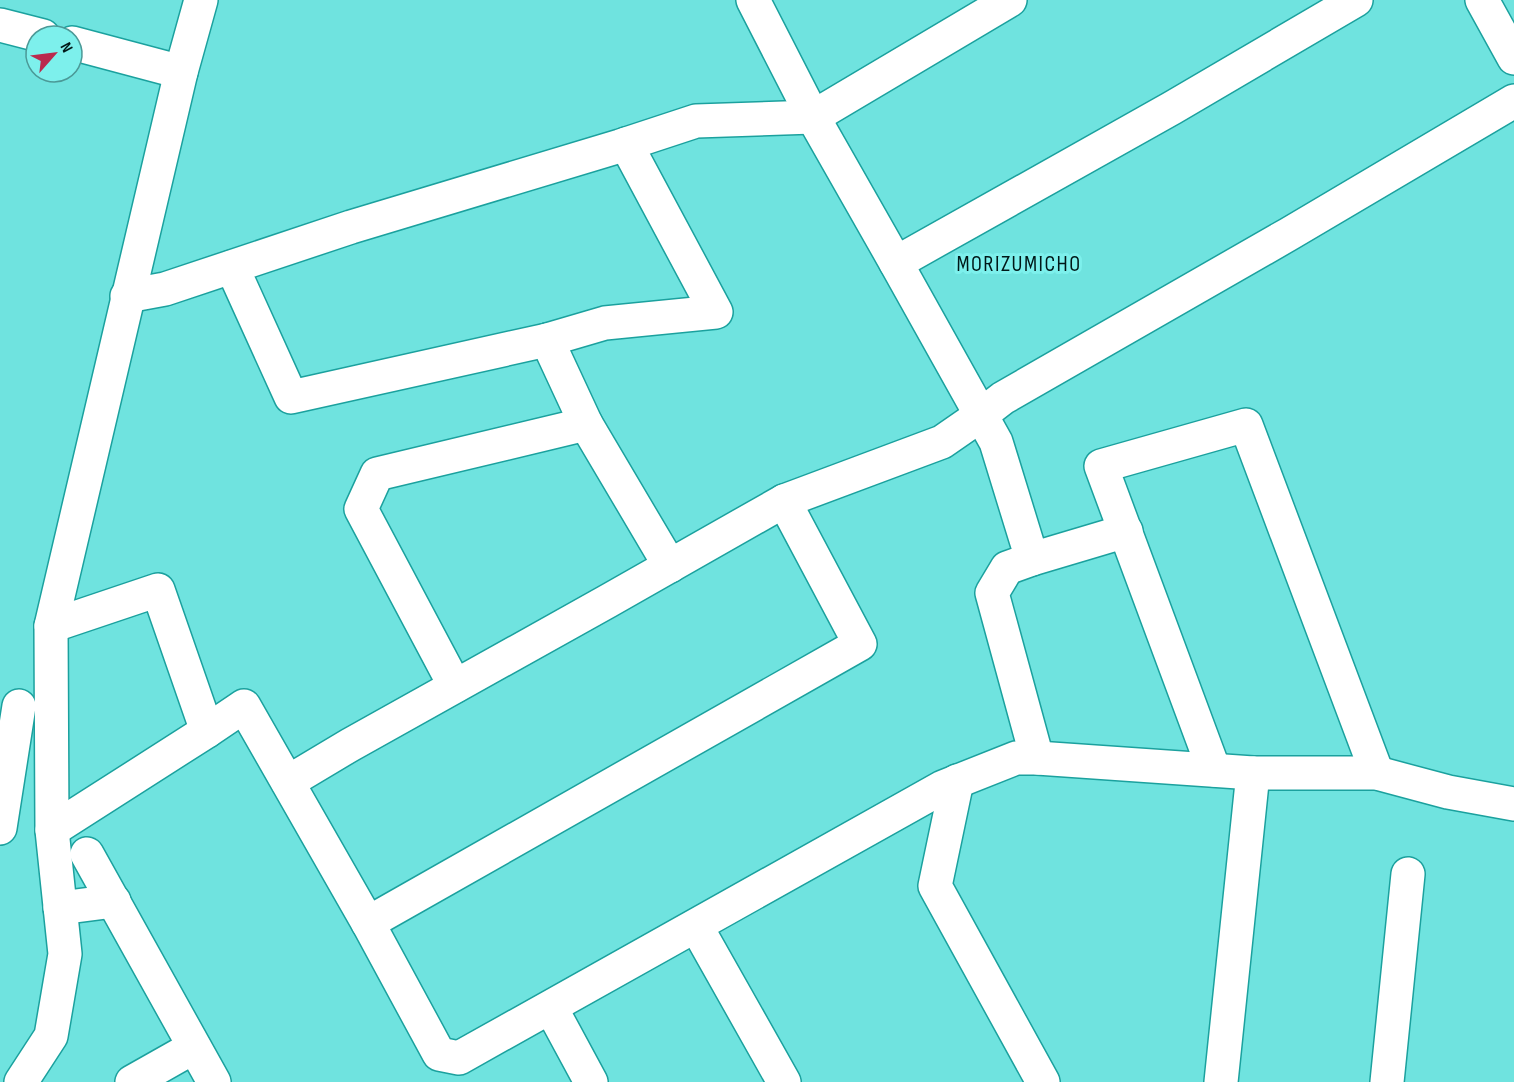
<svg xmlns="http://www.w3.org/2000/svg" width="1514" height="1082" viewBox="0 0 1514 1082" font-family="'Sofia Sans Condensed',sans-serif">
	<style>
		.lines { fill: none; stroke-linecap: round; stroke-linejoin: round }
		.minor-casing { stroke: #1ba19e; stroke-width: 36 }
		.tertiary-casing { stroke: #1ba19e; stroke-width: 36 }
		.minor { stroke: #fff; stroke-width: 33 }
		.tertiary { stroke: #fff; stroke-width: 33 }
		.labels { text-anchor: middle; stroke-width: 6; stroke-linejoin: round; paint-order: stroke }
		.neighbourhood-label { font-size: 22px; letter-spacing: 1.5px; fill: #001717; stroke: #7df0ec }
	</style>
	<rect width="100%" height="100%" fill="#6fe3df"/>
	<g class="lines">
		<!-- minor casing -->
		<g class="minor-casing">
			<g id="minor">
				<path d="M753,0L813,117L896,263L996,442L1032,559L1007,568L992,593L1037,758"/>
				<path d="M1482,0L1514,58"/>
				<path d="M0,25L43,36"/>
				<path d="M72,43L181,72"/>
				<path d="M896,263L1172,108L1356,0"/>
				<path d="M232,267L291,397L547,340L605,323L716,312L626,144"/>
				<path d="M127,296L165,289L351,227L620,146L696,121L813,117L1010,0"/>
				<path d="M586,424L670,566"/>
				<path d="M1032,559L1126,531"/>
				<path d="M51,626L158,590L207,731"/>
				<path d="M455,686L361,509L377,474L586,424L547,340"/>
				<path d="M1214,770L1101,466L1246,425L1377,773"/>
				<path d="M957,781L935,886L1043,1082"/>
				<path d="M288,782L350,745L608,601L784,501L942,442L981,415L1003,398L1289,234L1514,101"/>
				<path d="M0,828L19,706"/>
				<path d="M52,830L207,731L244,706L368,923L439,1054L459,1058L943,787L1016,758H1037L1253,773H1377L1448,792L1514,804"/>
				<path d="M87,854L214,1082"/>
				<path d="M60,908L114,901"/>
				<path d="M368,923L860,644L784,501"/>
				<path d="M696,926L784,1082"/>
				<path d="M551,1008L591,1082"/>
				<path d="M132,1082L194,1047"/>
				<path d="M1221,1082L1253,773"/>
				<path d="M1387,1082L1408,874"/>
			</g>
		</g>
		<!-- tertiary casing -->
		<g class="tertiary-casing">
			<path id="tertiary" d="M21,1082L51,1036L65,954L52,830L51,626L181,72L201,0"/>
		</g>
		<!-- minor -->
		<use href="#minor" class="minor"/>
		<!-- tertiary -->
		<use href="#tertiary" class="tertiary"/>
	</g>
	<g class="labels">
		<!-- neighbourhood labels -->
		<g class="neighbourhood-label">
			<text x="1019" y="271">MORIZUMICHO</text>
		</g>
	</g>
	<!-- north arrow -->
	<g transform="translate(54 54) rotate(62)"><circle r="28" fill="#7df0ec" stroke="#4b9997" stroke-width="1.5"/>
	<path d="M0-4.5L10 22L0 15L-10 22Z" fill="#ba294d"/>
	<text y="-9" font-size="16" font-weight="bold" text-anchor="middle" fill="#001717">N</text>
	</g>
</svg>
